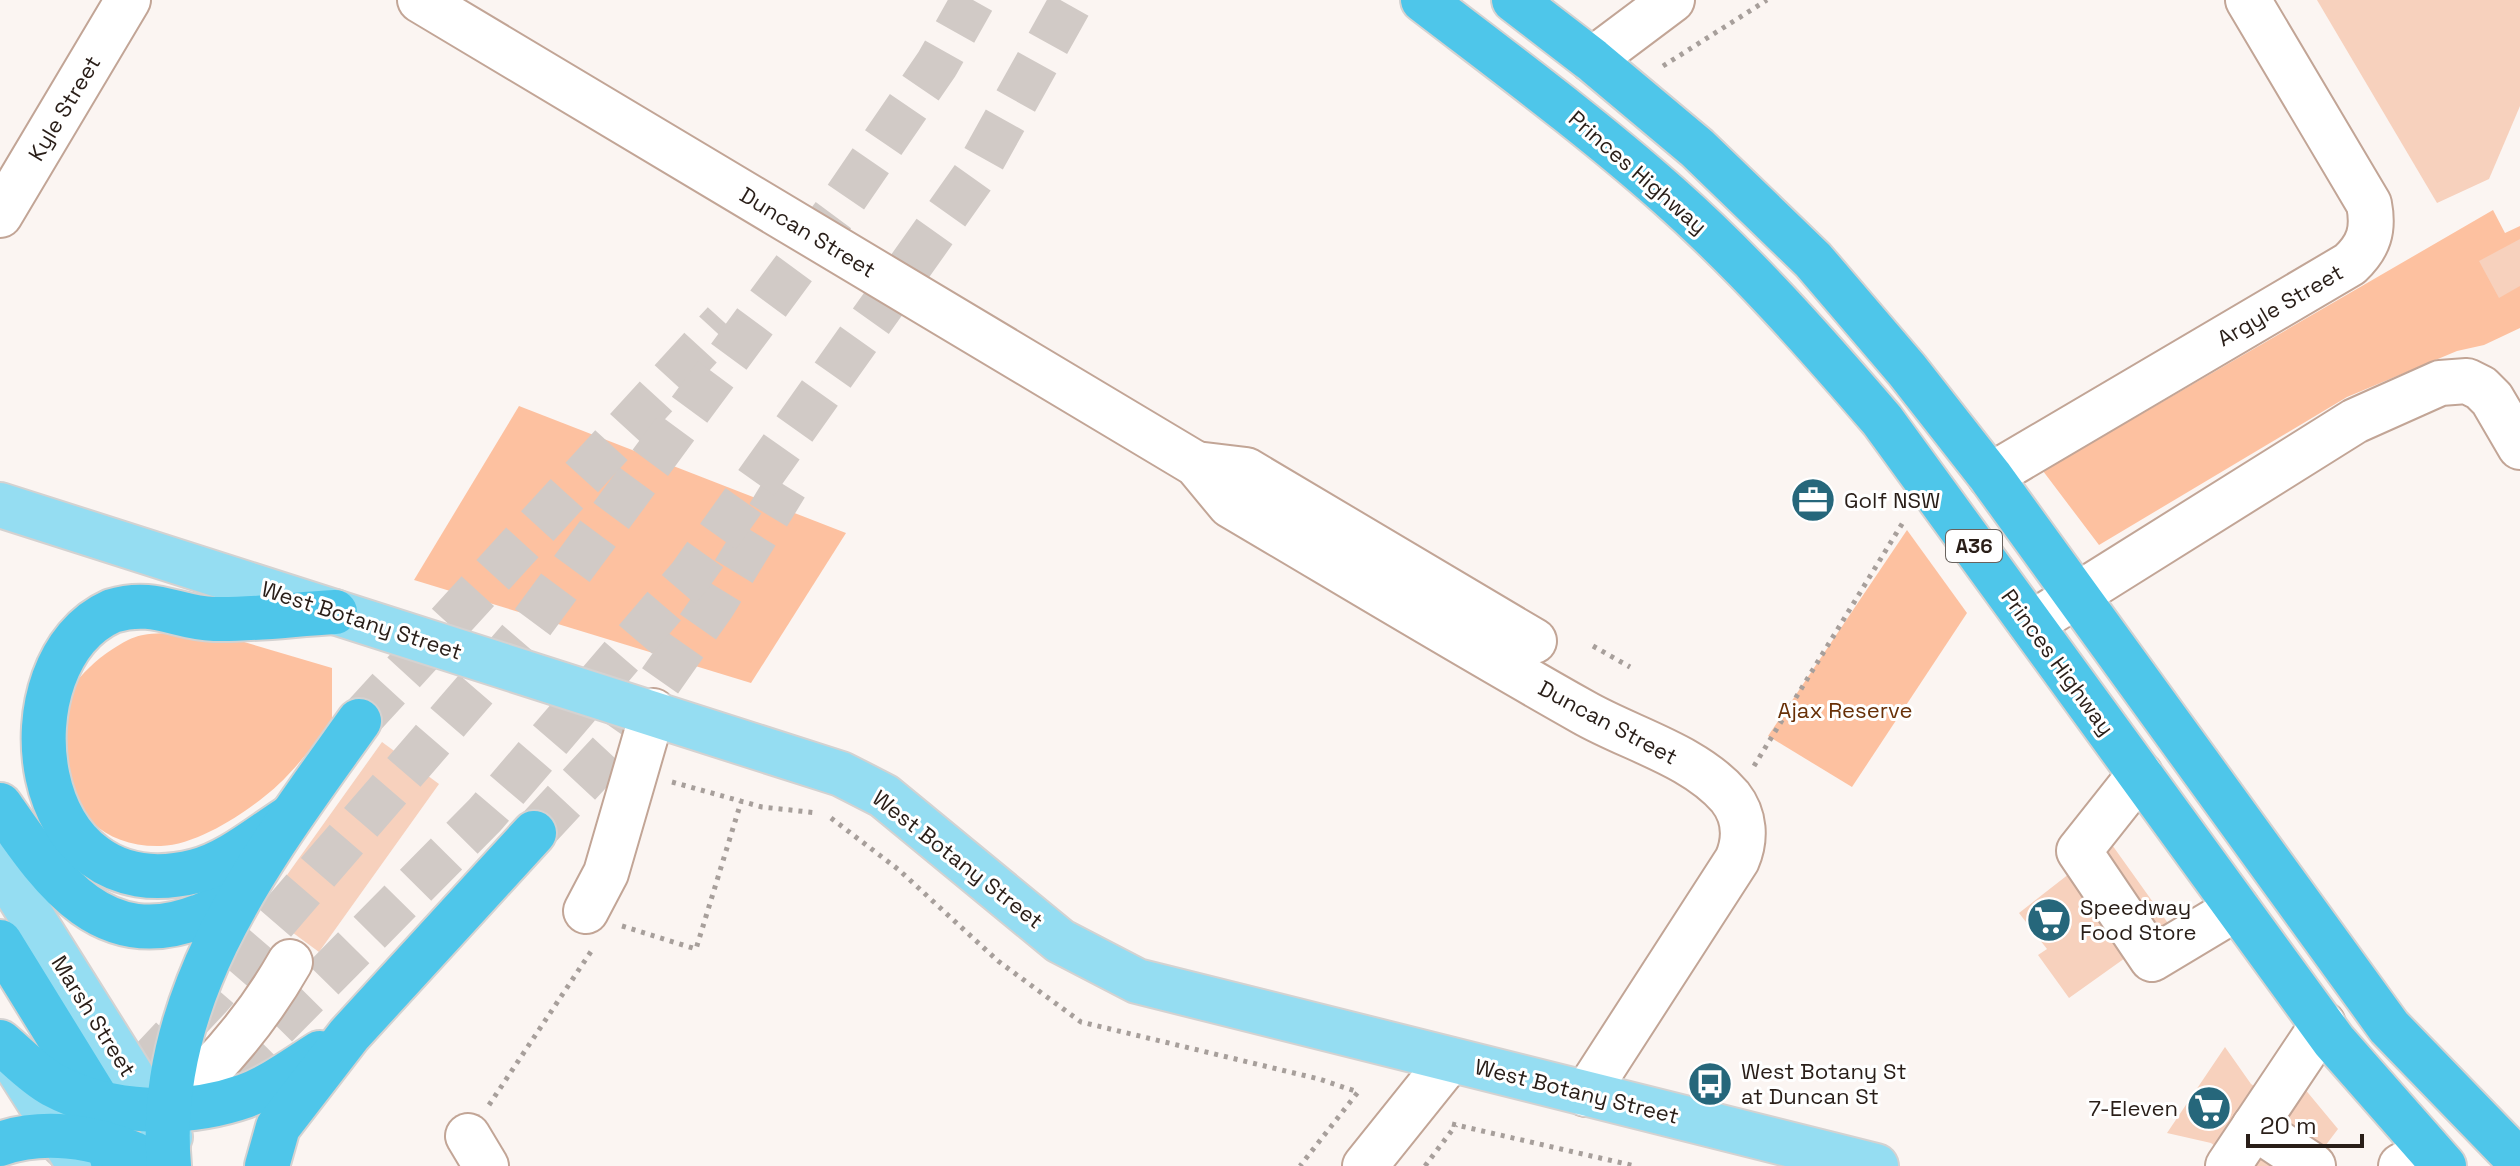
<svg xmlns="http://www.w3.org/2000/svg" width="2520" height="1166" viewBox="0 0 2520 1166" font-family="'Space Grotesk',sans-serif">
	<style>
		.green { fill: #fdc1a0 }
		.building { fill: #f7d1bd }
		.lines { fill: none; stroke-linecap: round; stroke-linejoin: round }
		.highway-tunnel { stroke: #d1cac6; stroke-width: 44; stroke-dasharray: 44 22; stroke-linecap: butt }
		.minor-casing { stroke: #c2a596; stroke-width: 48 }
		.major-casing { stroke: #d4d2d1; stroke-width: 48 }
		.highway-casing { stroke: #d4d2d1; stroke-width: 48 }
		.path { stroke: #a79f9b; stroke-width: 5; stroke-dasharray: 4 6; stroke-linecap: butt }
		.minor { stroke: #fff; stroke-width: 44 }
		.major { stroke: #95ddf2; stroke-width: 44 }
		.highway { stroke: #4ec6ea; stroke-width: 44 }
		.labels { text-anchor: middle; stroke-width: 6; stroke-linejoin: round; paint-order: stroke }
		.shield { fill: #fff; stroke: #69625d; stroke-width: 2 }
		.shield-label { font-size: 20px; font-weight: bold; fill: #291e18 }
		.street-label { font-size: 22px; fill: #291e18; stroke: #fff }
		.poi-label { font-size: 22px; fill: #291e18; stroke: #fff; text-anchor: start }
		.park-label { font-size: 22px; fill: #683007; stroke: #fff }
	</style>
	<rect width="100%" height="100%" fill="#fbf5f2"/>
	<!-- green -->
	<g class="green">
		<path d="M2493,210L2505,233L2520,226V328L2484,345L2457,351L2347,397L2099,545L2043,471Z"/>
		<path d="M519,406L846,533L751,683L414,580Z"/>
		<path d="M1907,530L1967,613L1852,787L1768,736Z"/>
		<path d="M179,633L234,639L332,668V725C310,748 290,777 265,796C239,817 195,845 161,846C98,848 59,802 61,742C63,700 67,686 100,658C111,650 129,637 143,635C154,633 168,633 179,633Z"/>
	</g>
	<!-- building -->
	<g class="building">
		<path d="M2317,0H2520V106L2489,179L2437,203Z"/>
		<path d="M2520,239V286L2499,298L2479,261Z"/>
		<path d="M382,742L439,784L319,952L262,910Z"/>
		<path d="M2110,842L2170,926L2069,998L2038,955L2047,949L2019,913Z"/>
		<path d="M2225,1047L2251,1084L2289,1108L2304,1088L2338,1129L2310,1166H2242L2211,1143L2167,1133Z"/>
	</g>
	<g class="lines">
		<!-- highway-tunnel -->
		<g class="highway-tunnel">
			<path d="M359,721L724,322"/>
			<path d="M534,833L613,748L714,604L786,486"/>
			<path d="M230,1073L485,815L690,576L974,176L1072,0"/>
			<path d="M52,1166L209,998L526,631L835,213L937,64L973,0"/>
		</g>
		<!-- minor casing -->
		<g class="minor-casing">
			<g id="minor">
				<path d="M420,0L1196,464L1230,505C1347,574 1464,645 1583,712C1630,739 1694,755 1730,797C1745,816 1746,839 1737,860L1586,1094"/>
				<path d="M1592,60L1672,0"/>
				<path d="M0,215L128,0"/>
				<path d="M1196,464L1246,470L1534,641"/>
				<path d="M1990,476L2350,264C2369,246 2374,230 2369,204L2248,0"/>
				<path d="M2031,624L2355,421L2440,383L2467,381L2481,388L2492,399L2520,447"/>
				<path d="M2140,774L2079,851L2152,959L2237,908"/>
				<path d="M586,911L606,873L653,711"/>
				<path d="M166,1111C217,1067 257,1020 290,962"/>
				<path d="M2254,1127L2313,1166"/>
				<path d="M468,1136L486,1166"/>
				<path d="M1365,1166L1450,1060"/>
				<path d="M2228,1166L2323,1024"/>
				<path d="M2401,1166L2428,1151"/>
			</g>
		</g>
		<!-- major casing -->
		<g class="major-casing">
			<g id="major">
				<path d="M0,505L841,774L884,796L1060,941L1137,981L1876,1166"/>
				<path d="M0,866L170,1137"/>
				<path d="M8,1053L80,1166"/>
			</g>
		</g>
		<!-- highway casing -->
		<g class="highway-casing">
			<g id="highway">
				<path d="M1423,0C1505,63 1589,125 1667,194C1745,263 1814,341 1882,420L2334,1041L2444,1166"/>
				<path d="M1514,0L1592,60L1697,148L1813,260L1907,370L1990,476L2389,1027L2520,1162"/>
				<path d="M0,805C49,875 100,956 200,916C215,911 229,900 243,891"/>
				<path d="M290,817C260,836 230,862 196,871C24,915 0,661 112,611C155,598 176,618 214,619C254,620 295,614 335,612"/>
				<path d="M0,942L98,1101L114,1166"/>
				<path d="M0,1042C17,1056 33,1074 53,1085C109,1115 185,1117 245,1096C272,1086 296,1068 320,1053"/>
				<path d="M0,1144C43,1129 93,1136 134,1154"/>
				<path d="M169,1166C154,995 265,853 359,721"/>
				<path d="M267,1166L278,1127L349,1035L534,833"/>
			</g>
		</g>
		<!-- path -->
		<g class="path">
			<path d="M1663,66L1767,0"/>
			<path d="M1593,646L1630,667"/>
			<path d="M1754,766L1905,519"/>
			<path d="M672,782L762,807L818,813"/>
			<path d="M831,818L899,870L998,961L1081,1022L1319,1079L1358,1092L1300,1166"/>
			<path d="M622,926L696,949L741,802"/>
			<path d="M489,1105L592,950"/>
			<path d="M1452,1124L1635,1166"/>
			<path d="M1425,1166L1456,1125"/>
		</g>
		<!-- minor -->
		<use href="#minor" class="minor"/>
		<!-- major -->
		<use href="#major" class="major"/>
		<!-- highway -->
		<use href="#highway" class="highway"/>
	</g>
	<!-- icons -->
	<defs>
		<g id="office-disc" transform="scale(2.3)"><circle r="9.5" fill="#26677b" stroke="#fff"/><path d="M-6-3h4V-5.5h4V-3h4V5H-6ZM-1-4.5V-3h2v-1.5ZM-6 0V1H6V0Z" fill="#fff"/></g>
		<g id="supermarket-disc" transform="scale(2.3)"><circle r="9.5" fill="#26677b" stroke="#fff"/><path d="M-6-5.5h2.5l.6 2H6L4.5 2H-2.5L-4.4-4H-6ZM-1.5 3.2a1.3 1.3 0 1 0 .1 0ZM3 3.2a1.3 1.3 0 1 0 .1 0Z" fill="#fff"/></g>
		<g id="bus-disc" transform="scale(2.3)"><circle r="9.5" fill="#26677b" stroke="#fff"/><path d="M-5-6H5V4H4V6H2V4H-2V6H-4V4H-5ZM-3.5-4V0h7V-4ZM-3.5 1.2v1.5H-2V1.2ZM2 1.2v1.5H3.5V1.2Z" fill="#fff"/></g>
	</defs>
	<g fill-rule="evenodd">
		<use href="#office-disc" x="1813" y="500"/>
		<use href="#supermarket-disc" x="2049" y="920"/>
		<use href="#bus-disc" x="1710" y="1084"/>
		<use href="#supermarket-disc" x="2209" y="1108"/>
	</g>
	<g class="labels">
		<!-- shield labels -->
		<rect class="shield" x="1946" y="530" width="56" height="32" rx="6"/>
		<g class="shield-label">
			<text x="1974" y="553">A36</text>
		</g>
		<!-- street labels -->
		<g class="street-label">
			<text transform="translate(64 108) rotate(-59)" y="8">Kyle Street</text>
			<text transform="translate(1638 172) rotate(41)" y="8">Princes Highway</text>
			<text transform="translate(808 232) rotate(31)" y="8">Duncan Street</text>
			<text transform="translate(2280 305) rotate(-30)" y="8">Argyle Street</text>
			<text transform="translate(362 620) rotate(18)" y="8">West Botany Street</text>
			<text transform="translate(2058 662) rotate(54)" y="8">Princes Highway</text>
			<text transform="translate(1608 722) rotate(28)" y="8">Duncan Street</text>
			<text transform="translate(958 859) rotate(38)" y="8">West Botany Street</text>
			<text transform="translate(94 1016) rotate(58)" y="8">Marsh Street</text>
			<text transform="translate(1577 1091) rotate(14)" y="8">West Botany Street</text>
		</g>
		<!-- poi labels -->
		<g class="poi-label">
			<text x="1844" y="508">Golf NSW</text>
			<text x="2080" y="915">Speedway<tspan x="2080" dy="25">Food Store</tspan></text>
			<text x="1741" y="1079">West Botany St<tspan x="1741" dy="25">at Duncan St</tspan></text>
			<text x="2178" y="1116" text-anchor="end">7-Eleven</text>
		</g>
		<!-- park labels -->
		<g class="park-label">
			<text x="1845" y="718">Ajax Reserve</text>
		</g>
	</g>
	<!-- scale -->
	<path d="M2248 1134v12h114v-12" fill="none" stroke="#291e18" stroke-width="4"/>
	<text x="2260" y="1134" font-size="24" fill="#291e18" stroke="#ffffff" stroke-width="6" paint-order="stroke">20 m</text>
</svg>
